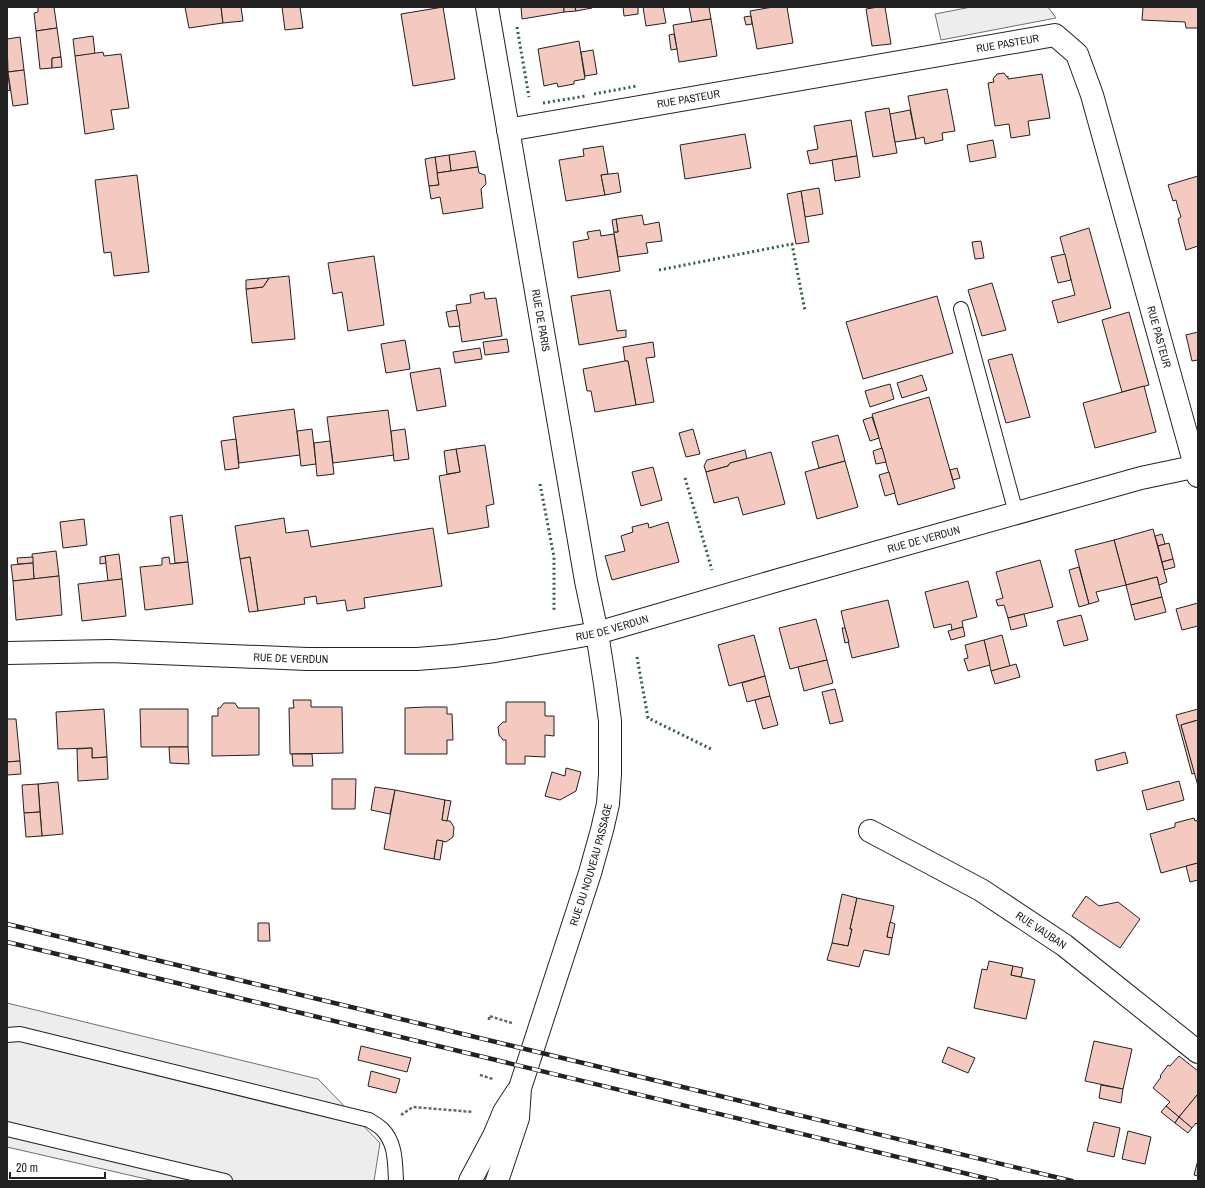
<svg xmlns="http://www.w3.org/2000/svg" width="1205" height="1188" viewBox="0 0 1205 1188" font-family="'Archivo Narrow',sans-serif">
	<style>
		.parking { fill: #ededed; stroke: #6f6f6f }
		.building { fill: #f3c9c0; stroke: #222 }
		.lines { fill: none; stroke-linecap: round; stroke-linejoin: round }
		.service-casing { stroke: #222; stroke-width: 16 }
		.minor-casing { stroke: #222; stroke-width: 24 }
		.secondary-casing { stroke: #222; stroke-width: 24 }
		.path { stroke: #646464; stroke-width: 2.5; stroke-dasharray: 3 2; stroke-linecap: butt }
		.service { stroke: #fff; stroke-width: 14 }
		.minor { stroke: #fff; stroke-width: 22 }
		.secondary { stroke: #fff; stroke-width: 22 }
		.rail-casing { stroke: #222; stroke-width: 4.5 }
		.rail { stroke: #fff; stroke-width: 3; stroke-dasharray: 9; stroke-linecap: butt }
		.hedge { stroke: #2f5e38; stroke-width: 3; stroke-dasharray: 2 3; stroke-linecap: butt }
		.labels { text-anchor: middle; stroke-width: 3; stroke-linejoin: round; paint-order: stroke }
		.street-label { font-size: 11px; fill: #222; stroke: #fff }
	</style>
	<rect width="100%" height="100%" fill="#fff"/>
	<!-- parking -->
	<g class="parking">
		<path d="M971,7H1048L1056,18L941,40L935,14Z"/>
		<path d="M7,1003L318,1079L380,1143L374,1181H155L7,1147Z"/>
	</g>
	<!-- building -->
	<g class="building">
		<path d="M38,7H54L57,28L36,31L34,13L38,12Z"/>
		<path d="M185,7H221L223,23L189,28Z"/>
		<path d="M221,7H241L243,21L223,23Z"/>
		<path d="M282,7H300L303,28L285,30Z"/>
		<path d="M443,7L455,79L413,86L401,14Z"/>
		<path d="M521,7H564V12L522,19Z"/>
		<path d="M564,7H575L576,11L564,12Z"/>
		<path d="M575,7H592V8L576,11Z"/>
		<path d="M623,7H638V14L624,16Z"/>
		<path d="M643,7H663L666,23L646,26Z"/>
		<path d="M689,7H709L711,19L692,22Z"/>
		<path d="M773,7H787L793,43L757,49L750,11Z"/>
		<path d="M878,7H885L891,44L872,46L866,9Z"/>
		<path d="M1143,7H1198V28H1186L1185,22L1142,20Z"/>
		<path d="M751,16L752,24L746,25L744,17Z"/>
		<path d="M711,19L717,56L679,62L673,25Z"/>
		<path d="M57,28L61,57L52,58V68L40,69L36,31Z"/>
		<path d="M674,34L677,49L671,50L669,35Z"/>
		<path d="M93,36L95,54L75,56L73,39Z"/>
		<path d="M20,37L24,70L8,72L7,39Z"/>
		<path d="M579,41L585,79L574,81V84L558,87L557,83L544,86L538,49Z"/>
		<path d="M593,50L597,74L585,76L581,52Z"/>
		<path d="M103,52L104,56L121,54L129,108L111,110L114,129L85,134L75,56Z"/>
		<path d="M61,57L62,67L52,68V58Z"/>
		<path d="M7,67L10,90L7,91Z"/>
		<path d="M24,70L28,104L13,106L8,72Z"/>
		<path d="M1004,73L1007,77L1008,76V79L1042,74L1050,118L1028,121L1030,135L1011,138L1009,124L995,126L988,83L994,82L993,79L997,74Z"/>
		<path d="M947,89L955,131L942,133L943,140L925,144L924,137L916,139L908,96Z"/>
		<path d="M889,108L897,153L873,157L865,112Z"/>
		<path d="M910,110L916,139L895,142L890,114Z"/>
		<path d="M851,120L857,156L810,164L807,151L818,149L814,126Z"/>
		<path d="M745,134L751,168L685,179L680,145Z"/>
		<path d="M993,140L996,157L970,162L967,145Z"/>
		<path d="M603,146L608,174L601,175L605,195L566,201L559,160L584,156L583,149Z"/>
		<path d="M475,151L478,167L451,171L449,155Z"/>
		<path d="M449,155L451,171L437,173L435,157Z"/>
		<path d="M857,156L860,177L835,181L832,160Z"/>
		<path d="M435,157L439,185L429,186L425,159Z"/>
		<path d="M478,167L479,173L485,175L486,184L481,189L483,208L443,214L440,197L431,199L429,186L439,185L437,173Z"/>
		<path d="M618,173L621,192L605,195L601,175Z"/>
		<path d="M137,175L149,272L114,276L111,252L104,253L95,180Z"/>
		<path d="M1198,176V246L1186,250L1178,219L1181,217L1178,208L1176,200L1173,201L1168,185Z"/>
		<path d="M819,188L823,214L805,217L801,191Z"/>
		<path d="M801,191L809,242L796,244L787,194Z"/>
		<path d="M642,215L644,225L659,222L662,241L646,243L648,253L618,257L614,234V232H618L616,219Z"/>
		<path d="M616,219L618,232H614L612,220Z"/>
		<path d="M1089,228L1111,308L1058,323L1052,301L1075,295L1060,237Z"/>
		<path d="M600,230L601,236L614,234L620,271L578,278L573,242L589,239L587,232Z"/>
		<path d="M981,241L984,258L975,259L972,242Z"/>
		<path d="M1065,254L1071,280L1058,283L1051,257Z"/>
		<path d="M374,256L384,325L348,331L342,292L333,294L328,263Z"/>
		<path d="M289,276L295,339L252,343L246,289L263,287L269,278Z"/>
		<path d="M269,278L263,287L246,289V280Z"/>
		<path d="M992,283L1006,330L982,336L968,290Z"/>
		<path d="M610,290L617,331L626,330V337L579,345L571,296Z"/>
		<path d="M484,292L485,299L496,298L502,336L462,342L456,305L471,303L470,295Z"/>
		<path d="M937,296L953,353L863,379L846,322Z"/>
		<path d="M457,310L460,326L449,327L446,312Z"/>
		<path d="M1129,312L1149,385L1122,392L1102,320Z"/>
		<path d="M1198,332V360L1192,361L1186,335Z"/>
		<path d="M507,339L509,352L485,355L483,342Z"/>
		<path d="M405,340L410,369L386,373L381,344Z"/>
		<path d="M653,342L655,357L646,358L654,402L636,405L628,361H625L623,347Z"/>
		<path d="M480,348L482,359L455,363L453,352Z"/>
		<path d="M1012,354L1030,417L1006,423L988,360Z"/>
		<path d="M625,361H628L636,405L595,412L591,391H587L583,369Z"/>
		<path d="M440,368L446,406L417,411L410,373Z"/>
		<path d="M922,375L927,390L902,398L897,383Z"/>
		<path d="M890,384L894,399L870,407L865,391Z"/>
		<path d="M1144,386L1156,432L1095,448L1083,403Z"/>
		<path d="M929,397L955,488L898,505L872,414Z"/>
		<path d="M294,409L300,455L239,463L233,417Z"/>
		<path d="M388,410L394,455L333,463L327,417Z"/>
		<path d="M872,417L879,438L870,441L863,420Z"/>
		<path d="M312,429L316,464L301,466L297,431Z"/>
		<path d="M405,429L409,459L394,461L391,431Z"/>
		<path d="M693,429L700,454L686,457L679,433Z"/>
		<path d="M838,435L845,461L819,468L812,442Z"/>
		<path d="M236,439L239,468L225,470L221,441Z"/>
		<path d="M330,441L334,474L317,476L314,443Z"/>
		<path d="M485,445L494,504L486,506L489,527L448,534L439,476L460,472L456,449Z"/>
		<path d="M882,448L886,462L876,464L873,451Z"/>
		<path d="M456,449L460,472L447,474L444,451Z"/>
		<path d="M745,450L747,459L730,463L728,466L706,472L704,466L707,460Z"/>
		<path d="M771,452L785,504L743,515L738,497L714,503L706,472L728,466L730,463Z"/>
		<path d="M845,461L858,507L817,519L805,472Z"/>
		<path d="M653,467L662,500L641,506L632,472Z"/>
		<path d="M957,468L960,478L953,480L950,470Z"/>
		<path d="M889,472L895,493L885,496L879,475Z"/>
		<path d="M182,515L188,562L175,563L170,517Z"/>
		<path d="M284,518L286,533L308,530L311,547L433,528L442,586L364,598L365,608L347,611L345,600L317,604L316,596L304,598L305,604L258,611L250,557L240,559L235,526Z"/>
		<path d="M84,519L87,545L63,548L60,522Z"/>
		<path d="M668,522L679,562L612,580L605,556L625,551L621,536L633,532L632,527L648,523L649,528Z"/>
		<path d="M1153,529L1167,582L1159,585L1157,577L1126,585L1114,540Z"/>
		<path d="M1162,534L1165,544L1158,546L1155,536Z"/>
		<path d="M1114,540L1126,585L1096,592L1099,601L1089,604L1075,550Z"/>
		<path d="M1169,543L1173,559L1162,562L1158,546Z"/>
		<path d="M56,551L59,576L34,579L32,554Z"/>
		<path d="M119,554L122,579L108,581L105,556Z"/>
		<path d="M105,556L106,563L100,564V557Z"/>
		<path d="M33,557V563L18,564L17,558Z"/>
		<path d="M169,557L170,564L188,562L193,604L145,610L140,567L162,565V558Z"/>
		<path d="M250,557L258,611L249,612L240,559Z"/>
		<path d="M1173,559L1175,567L1164,570L1162,562Z"/>
		<path d="M1040,560L1053,607L1008,618L1004,605L998,606L996,600L1003,598L996,572Z"/>
		<path d="M33,563L34,579L13,581L11,565Z"/>
		<path d="M1079,567L1089,604L1079,607L1069,570Z"/>
		<path d="M59,576L62,615L16,620L13,581Z"/>
		<path d="M1157,577L1162,597L1131,605L1126,585Z"/>
		<path d="M122,579L126,616L82,621L78,584Z"/>
		<path d="M968,581L977,617L962,621L963,627L952,630L951,624L934,628L925,592Z"/>
		<path d="M1162,597L1166,612L1135,620L1131,605Z"/>
		<path d="M888,600L899,647L852,658L841,611Z"/>
		<path d="M1198,603V626L1182,630L1176,609Z"/>
		<path d="M1024,614L1027,626L1011,630L1008,618Z"/>
		<path d="M1081,615L1088,640L1064,646L1057,621Z"/>
		<path d="M816,619L827,660L790,669L779,628Z"/>
		<path d="M963,627L965,636L951,640L948,631Z"/>
		<path d="M842,628H845L849,642L845,643Z"/>
		<path d="M754,635L765,676L729,686L718,645Z"/>
		<path d="M1002,635L1010,666L991,671L984,640Z"/>
		<path d="M984,640L990,665L968,671L964,659L968,658L965,645Z"/>
		<path d="M827,660L833,683L804,691L798,667Z"/>
		<path d="M1016,664L1020,677L995,684L991,671Z"/>
		<path d="M765,676L770,696L747,702L742,683Z"/>
		<path d="M835,689L843,721L830,724L822,692Z"/>
		<path d="M770,696L778,725L763,729L755,700Z"/>
		<path d="M293,700H311V707H342L343,753L290,754L289,708H294Z"/>
		<path d="M506,702H545V716H554V736L545,735V757L525,756V764H506V740H503L499,735L498,727L503,722H506Z"/>
		<path d="M224,703H235L238,708H259V755L212,756V716H218V708H220Z"/>
		<path d="M426,707H447V714H452L453,740H447V754H405V708Z"/>
		<path d="M104,709L107,757L92,758V748L58,749L56,712Z"/>
		<path d="M140,709H188V747H141Z"/>
		<path d="M1198,709V720L1181,725L1195,773L1192,774L1176,715Z"/>
		<path d="M7,719H16L20,761L7,762Z"/>
		<path d="M1198,720V786L1181,725Z"/>
		<path d="M169,747H188L189,764L170,763Z"/>
		<path d="M92,748V758L107,757L108,779L78,781L77,749Z"/>
		<path d="M1125,752L1128,763L1097,771L1095,760Z"/>
		<path d="M292,754H312L313,766H293Z"/>
		<path d="M20,761L21,774L7,775V762Z"/>
		<path d="M566,768L581,772L576,791L560,800L545,796L552,772L565,776Z"/>
		<path d="M332,779H356L355,809H332Z"/>
		<path d="M1179,781L1184,800L1147,810L1142,791Z"/>
		<path d="M58,782L63,834L42,836L38,784Z"/>
		<path d="M38,784L40,812L24,813L22,785Z"/>
		<path d="M375,787L395,790L390,814L371,810Z"/>
		<path d="M395,790L445,800L442,820L450,821L454,827L453,837L446,842L437,840L434,859L384,849Z"/>
		<path d="M445,800L451,801L447,821L442,820Z"/>
		<path d="M40,812L42,836L26,837L24,813Z"/>
		<path d="M1194,818L1195,821L1198,820V863L1161,873L1150,834L1175,827V823Z"/>
		<path d="M437,840L443,841L440,860L434,859Z"/>
		<path d="M1198,863V880L1190,882L1186,866Z"/>
		<path d="M842,894L857,898L850,929H852L848,946L832,943Z"/>
		<path d="M1086,896L1099,906L1118,902L1140,919L1120,948L1072,916Z"/>
		<path d="M857,898L894,906L887,937L892,938L889,955L864,950L859,967L827,960L832,943L848,946L852,929H850Z"/>
		<path d="M890,922L895,924L892,938L887,937Z"/>
		<path d="M258,923H269L270,941H258Z"/>
		<path d="M989,961L1013,966L1011,975L1035,980L1026,1019L974,1008L982,969L987,970Z"/>
		<path d="M1013,966L1023,968L1021,977L1011,975Z"/>
		<path d="M1094,1041L1132,1049L1123,1089L1085,1081Z"/>
		<path d="M361,1046L411,1058L407,1072L358,1060Z"/>
		<path d="M948,1047L975,1058L968,1073L942,1062Z"/>
		<path d="M1179,1056L1198,1071V1094L1179,1117L1166,1106L1170,1102L1153,1088L1161,1077L1160,1076L1168,1065L1170,1066Z"/>
		<path d="M371,1071L400,1079L396,1093L368,1086Z"/>
		<path d="M1101,1085L1123,1089L1121,1103L1099,1098Z"/>
		<path d="M1198,1094V1125L1196,1123L1192,1128L1179,1117Z"/>
		<path d="M1166,1106L1179,1117L1175,1123L1161,1112Z"/>
		<path d="M1179,1117L1192,1128L1188,1133L1175,1123Z"/>
		<path d="M1094,1122L1120,1128L1114,1157L1087,1151Z"/>
		<path d="M1128,1131L1151,1137L1145,1164L1122,1159Z"/>
		<path d="M1198,1160V1176L1194,1175Z"/>
	</g>
	<g class="lines">
		<!-- service casing -->
		<g class="service-casing">
			<g id="service">
				<path d="M961,309L1016,513"/>
				<path d="M7,1035L20,1034L369,1120C374,1123 379,1126 382,1129C396,1143 395,1163 396,1181"/>
				<path d="M7,1129L225,1181"/>
			</g>
		</g>
		<!-- minor casing -->
		<g class="minor-casing">
			<g id="minor">
				<path id="s1" d="M487,7L586,581L597,633"/>
				<path id="s2" d="M508,130L1055,35L1077,54L1092,95L1198,476"/>
				<path id="s3" d="M870,831L981,890L1064,945L1198,1052"/>
			</g>
		</g>
		<!-- secondary casing -->
		<g class="secondary-casing">
			<g id="secondary">
				<path id="s4" d="M7,653L110,651L307,659H417L454,656L495,651L597,633L782,579L1141,478L1198,466"/>
				<path d="M470,1181L494,1136L504,1112L517,1092"/>
				<path id="s5" d="M497,1181L518,1118L520,1088L590,873L602,830L608,804L610,774V721L605,684L597,633"/>
			</g>
		</g>
		<!-- path -->
		<g class="path">
			<path d="M489,1020V1016L512,1023"/>
			<path d="M480,1075L493,1079"/>
			<path d="M401,1115L413,1107L473,1112"/>
		</g>
		<!-- service -->
		<use href="#service" class="service"/>
		<!-- minor -->
		<use href="#minor" class="minor"/>
		<!-- secondary -->
		<use href="#secondary" class="secondary"/>
		<!-- rail casing -->
		<g class="rail-casing">
			<g id="rail">
				<path d="M7,924L1072,1181"/>
				<path d="M7,942L997,1181"/>
			</g>
		</g>
		<!-- rail -->
		<use href="#rail" class="rail"/>
		<!-- hedge -->
		<g class="hedge">
			<path d="M517,27L529,97"/>
			<path d="M594,94L637,86"/>
			<path d="M543,103L586,96"/>
			<path d="M659,270L792,244L805,311"/>
			<path d="M685,478L712,570"/>
			<path d="M540,484L554,557V610"/>
			<path d="M637,657L648,718L713,750"/>
		</g>
	</g>
	<g class="labels">
		<!-- street labels -->
		<g class="street-label">
			<text dy="4" stroke="none"><textPath href="#s2" startOffset="507">RUE PASTEUR</textPath></text>
			<text dy="4" stroke="none"><textPath href="#s2" startOffset="183">RUE PASTEUR</textPath></text>
			<text dy="4" stroke="none"><textPath href="#s1" startOffset="318">RUE DE PARIS</textPath></text>
			<text dy="4" stroke="none"><textPath href="#s2" startOffset="879">RUE PASTEUR</textPath></text>
			<text dy="4" stroke="none"><textPath href="#s4" startOffset="932">RUE DE VERDUN</textPath></text>
			<text dy="4" stroke="none"><textPath href="#s4" startOffset="608">RUE DE VERDUN</textPath></text>
			<text dy="4" stroke="none"><textPath href="#s4" startOffset="284">RUE DE VERDUN</textPath></text>
			<text dy="4" stroke="none"><textPath href="#s5" startOffset="331">RUE DU NOUVEAU PASSAGE</textPath></text>
			<text dy="4" stroke="none"><textPath href="#s3" startOffset="198">RUE VAUBAN</textPath></text>
		</g>
	</g>
	<!-- border -->
	<rect width="1205" height="1188" fill="none" stroke="#222222" stroke-width="16"/>
	<!-- scale -->
	<path d="M10 1172v6h95v-6" fill="none" stroke="#222222" stroke-width="2"/>
	<text x="16" y="1172" font-size="12" fill="#222222" stroke="#ffffff" stroke-width="3" paint-order="stroke">20 m</text>
</svg>
